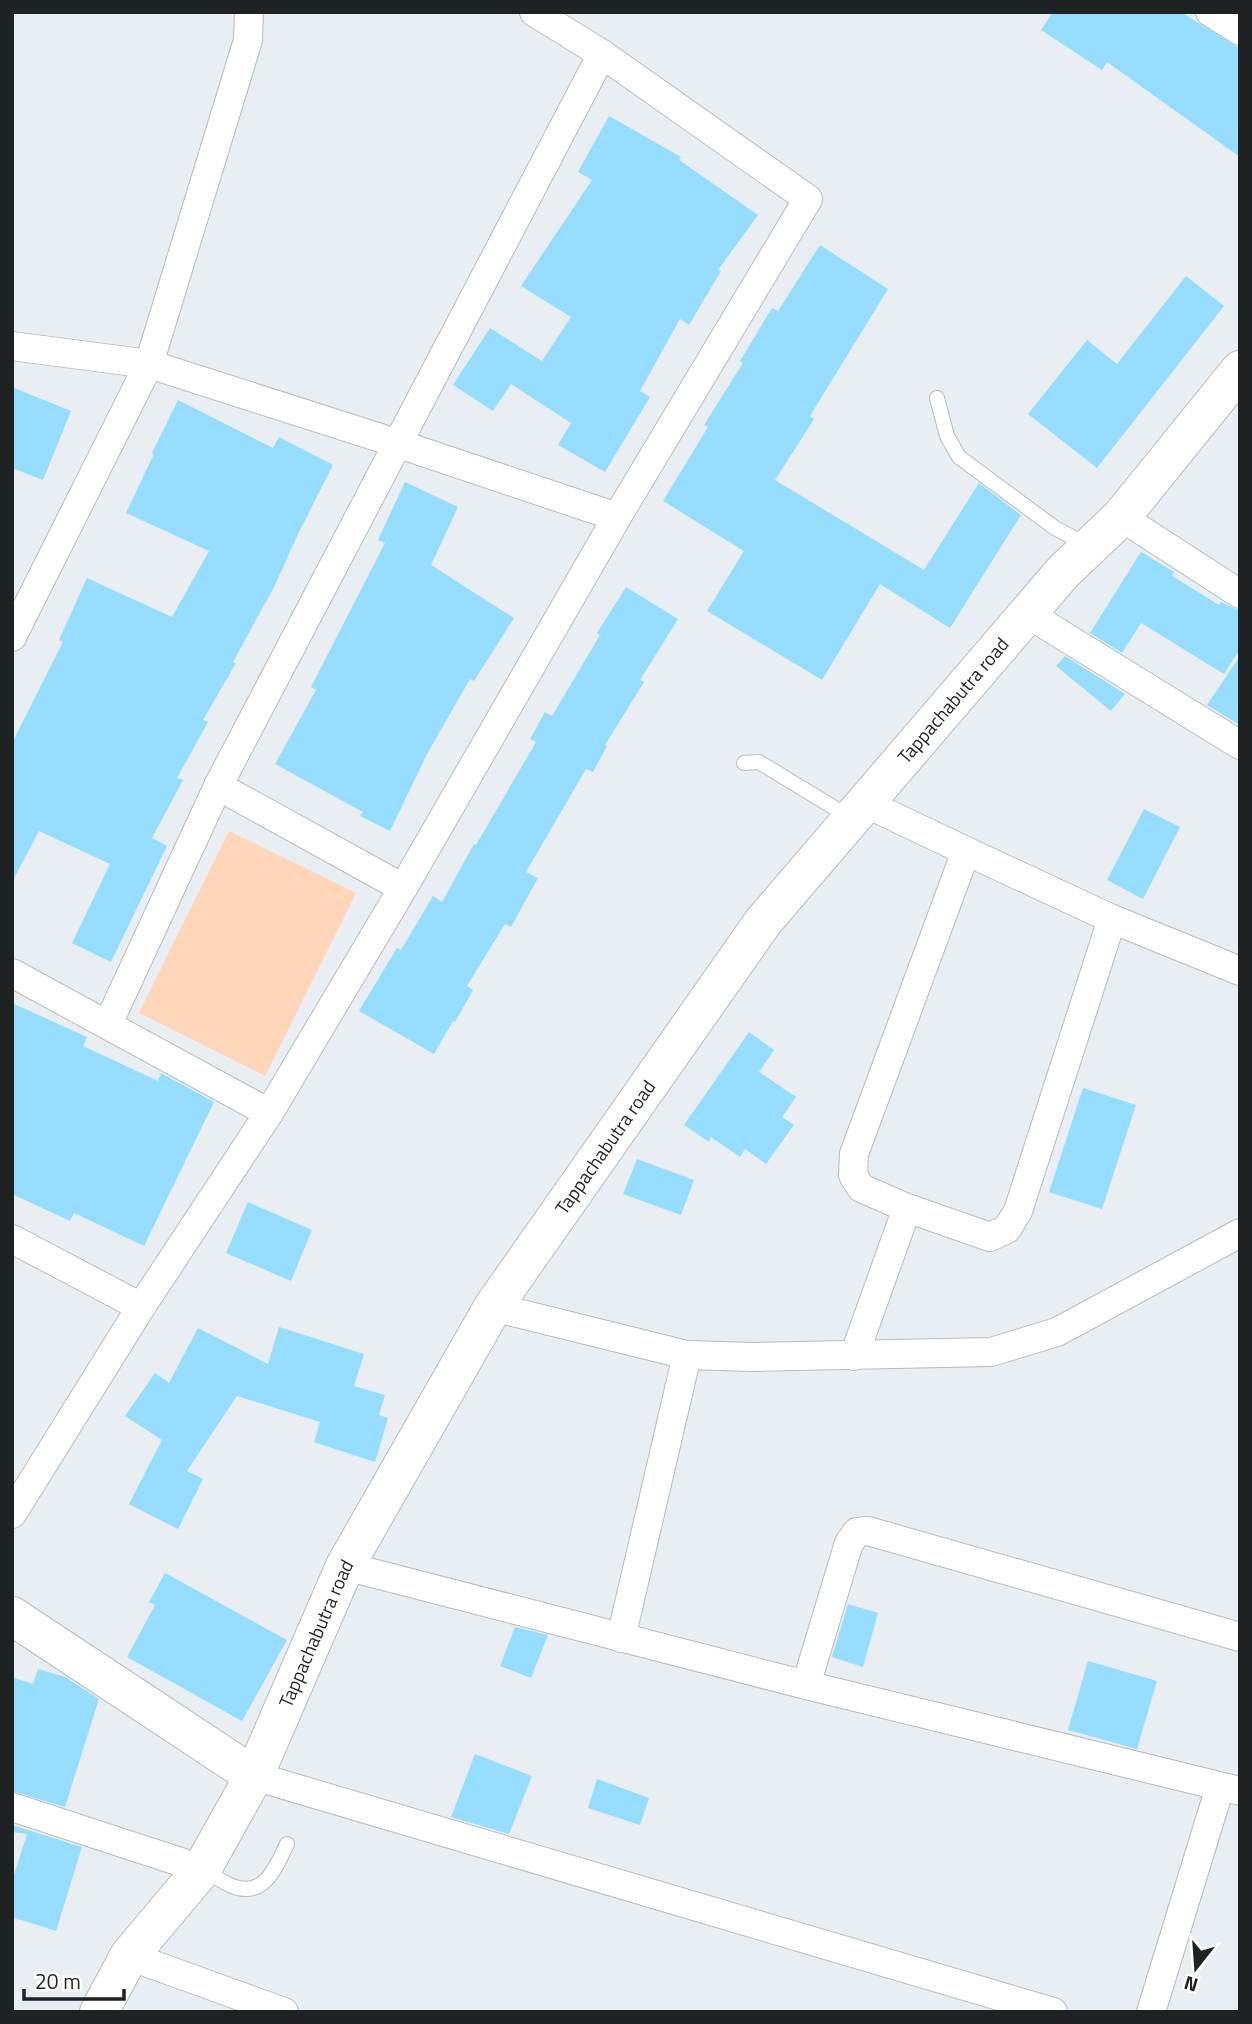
<svg xmlns="http://www.w3.org/2000/svg" width="1252" height="2024" viewBox="0 0 1252 2024" font-family="'Titillium Web',sans-serif">
	<style>
		.green { fill: #ffd6b9 }
		.building { fill: #96ddfd }
		.lines { fill: none; stroke-linecap: round; stroke-linejoin: round }
		.lane-casing { stroke: #b6bcbf; stroke-width: 16 }
		.street-casing { stroke: #b6bcbf; stroke-width: 30 }
		.secondary-casing { stroke: #b6bcbf; stroke-width: 40 }
		.lane { stroke: #fff; stroke-width: 14 }
		.street { stroke: #fff; stroke-width: 28 }
		.secondary { stroke: #fff; stroke-width: 38 }
		.labels { text-anchor: middle; stroke-width: 5; stroke-linejoin: round; paint-order: stroke }
		.street-label { font-size: 19px; fill: #1f2223; stroke: #fff }
	</style>
	<rect width="100%" height="100%" fill="#e8eef1"/>
	<!-- green -->
	<path class="green" d="M229,831L356,893L265,1076L139,1013Z"/>
	<!-- building -->
	<g class="building">
		<path d="M1053,12H1181L1240,49V157L1107,62L1102,70L1041,30Z"/>
		<path d="M609,116L681,157L679,160L758,215L718,270L721,271L689,325L680,319L640,391L650,397L605,472L558,445L571,423L511,384L493,411L453,385L490,328L542,361L571,317L521,286L592,180L578,172Z"/>
		<path d="M820,245L888,289L810,416L814,419L775,480L924,570L979,483L1021,515L950,628L880,584L822,680L707,611L744,551L663,501L708,427L704,425L743,363L740,361L772,308L778,311Z"/>
		<path d="M1186,276L1224,306L1097,468L1028,414L1087,340L1117,364Z"/>
		<path d="M12,387L71,411L43,480L12,468Z"/>
		<path d="M178,400L273,448L279,437L333,465L299,532L274,587L233,662L236,663L203,720L208,722L177,778L183,780L152,838L167,846L111,962L72,943L110,864L39,831L12,882V743L63,642L59,640L87,578L172,617L209,551L126,513L154,454L152,453Z"/>
		<path d="M405,482L458,507L431,565L514,618L474,681L470,679L427,754L390,831L360,816L363,812L275,764L316,690L311,687L385,543L378,540Z"/>
		<path d="M1141,552L1174,572L1172,576L1219,605L1221,602L1240,611V649L1224,674L1141,623L1122,653L1090,633Z"/>
		<path d="M626,587L678,619L640,680L644,682L605,745L607,746L593,772L586,769L526,872L538,878L511,927L505,924L467,986L473,990L455,1022L453,1021L434,1054L359,1011L397,948L401,950L433,896L442,902L474,844L476,845L536,742L530,739L545,712L552,716L600,635L597,633Z"/>
		<path d="M1065,656L1125,694L1111,711L1056,666Z"/>
		<path d="M1240,656V725L1207,705Z"/>
		<path d="M1144,809L1180,827L1143,899L1107,880Z"/>
		<path d="M12,1003L87,1037L83,1046L158,1081L161,1073L214,1102L144,1246L74,1213L70,1221L12,1194Z"/>
		<path d="M749,1032L774,1050L759,1072L796,1097L782,1117L794,1125L766,1164L745,1149L740,1157L711,1137L709,1142L684,1125Z"/>
		<path d="M1083,1088L1136,1105L1102,1209L1049,1192Z"/>
		<path d="M637,1159L694,1180L681,1215L623,1194Z"/>
		<path d="M248,1202L312,1230L291,1281L226,1253Z"/>
		<path d="M279,1327L364,1354L354,1386L385,1395L379,1415L388,1418L375,1462L314,1442L320,1422L237,1396L187,1471L203,1479L178,1529L129,1504L162,1440L125,1416L155,1373L169,1383L198,1328L268,1364Z"/>
		<path d="M165,1573L287,1640L242,1721L127,1657L155,1605L149,1602Z"/>
		<path d="M848,1604L878,1613L863,1667L832,1657Z"/>
		<path d="M515,1627L548,1635L531,1678L500,1666Z"/>
		<path d="M1088,1661L1157,1681L1137,1749L1068,1730Z"/>
		<path d="M38,1669L65,1677L99,1699L65,1807L12,1791V1677L33,1684Z"/>
		<path d="M475,1754L532,1776L509,1834L451,1817Z"/>
		<path d="M597,1779L649,1798L640,1825L588,1808Z"/>
		<path d="M12,1825L82,1847L56,1931L12,1917V1881L27,1834L12,1832Z"/>
	</g>
	<g class="lines">
		<!-- lane casing -->
		<g class="lane-casing">
			<g id="lane">
				<path d="M937,398L947,436L959,457L1055,528L1089,546"/>
				<path d="M744,763L759,762L851,818"/>
				<path d="M203,1870C213,1875 222,1882 232,1886C264,1899 276,1867 287,1844"/>
			</g>
		</g>
		<!-- street casing -->
		<g class="street-casing">
			<g id="street">
				<path d="M1210,12L1240,31"/>
				<path d="M12,346L149,364L396,443L617,517"/>
				<path d="M1121,517L1240,594"/>
				<path d="M1028,614L1240,745"/>
				<path d="M12,637L149,364L248,40L249,12"/>
				<path d="M218,786L403,888"/>
				<path d="M865,803L966,851L854,1154L853,1175L861,1188L907,1208L990,1237L1007,1229L1018,1211L1112,919L1240,971"/>
				<path d="M966,851L1112,919"/>
				<path d="M12,973L269,1113"/>
				<path d="M108,1024L218,786L602,54"/>
				<path d="M12,1239L141,1307"/>
				<path d="M493,1307L687,1355L753,1357L991,1352L1057,1332L1240,1233"/>
				<path d="M854,1356L907,1208"/>
				<path d="M12,1514L141,1307L269,1113L403,888L617,517L808,199L602,54L534,12"/>
				<path d="M345,1566L806,1685L1240,1791"/>
				<path d="M621,1638L687,1355"/>
				<path d="M806,1685L849,1543L857,1532L868,1531L1240,1637"/>
				<path d="M254,1776L1053,2012"/>
				<path d="M12,1807L202,1869"/>
				<path d="M129,1956L284,2012"/>
				<path d="M1151,2012L1220,1787"/>
			</g>
		</g>
		<!-- secondary casing -->
		<g class="secondary-casing">
			<g id="secondary">
				<path d="M12,1616L254,1776"/>
				<path id="s1" d="M99,2012L129,1956L202,1869L254,1776L345,1566L493,1307L763,922L1063,572L1121,517L1240,370"/>
			</g>
		</g>
		<!-- lane -->
		<use href="#lane" class="lane"/>
		<!-- street -->
		<use href="#street" class="street"/>
		<!-- secondary -->
		<use href="#secondary" class="secondary"/>
	</g>
	<g class="labels">
		<!-- street labels -->
		<g class="street-label">
			<text dy="7" stroke="none"><textPath href="#s1" startOffset="1573">Tappachabutra road</textPath></text>
			<text dy="7" stroke="none"><textPath href="#s1" startOffset="1006">Tappachabutra road</textPath></text>
			<text dy="7" stroke="none"><textPath href="#s1" startOffset="439">Tappachabutra road</textPath></text>
		</g>
	</g>
	<!-- border -->
	<rect width="1252" height="2024" fill="none" stroke="#1f2223" stroke-width="28"/>
	<!-- north arrow -->
	<g transform="translate(1196 1968) rotate(197)" stroke="#ffffff" stroke-width="5" paint-order="stroke">
	<path d="M0-5L12 26L0 18L-12 26Z" fill="#1f2223"/>
	<text y="-10" font-size="19" font-weight="bold" text-anchor="middle" fill="#1f2223">N</text>
	</g>
	<!-- scale -->
	<path d="M24 1989v10h100v-10" fill="none" stroke="#1f2223" stroke-width="3.5"/>
	<text x="35" y="1989" font-size="21" fill="#1f2223" stroke="#ffffff" stroke-width="5" paint-order="stroke">20 m</text>
</svg>
